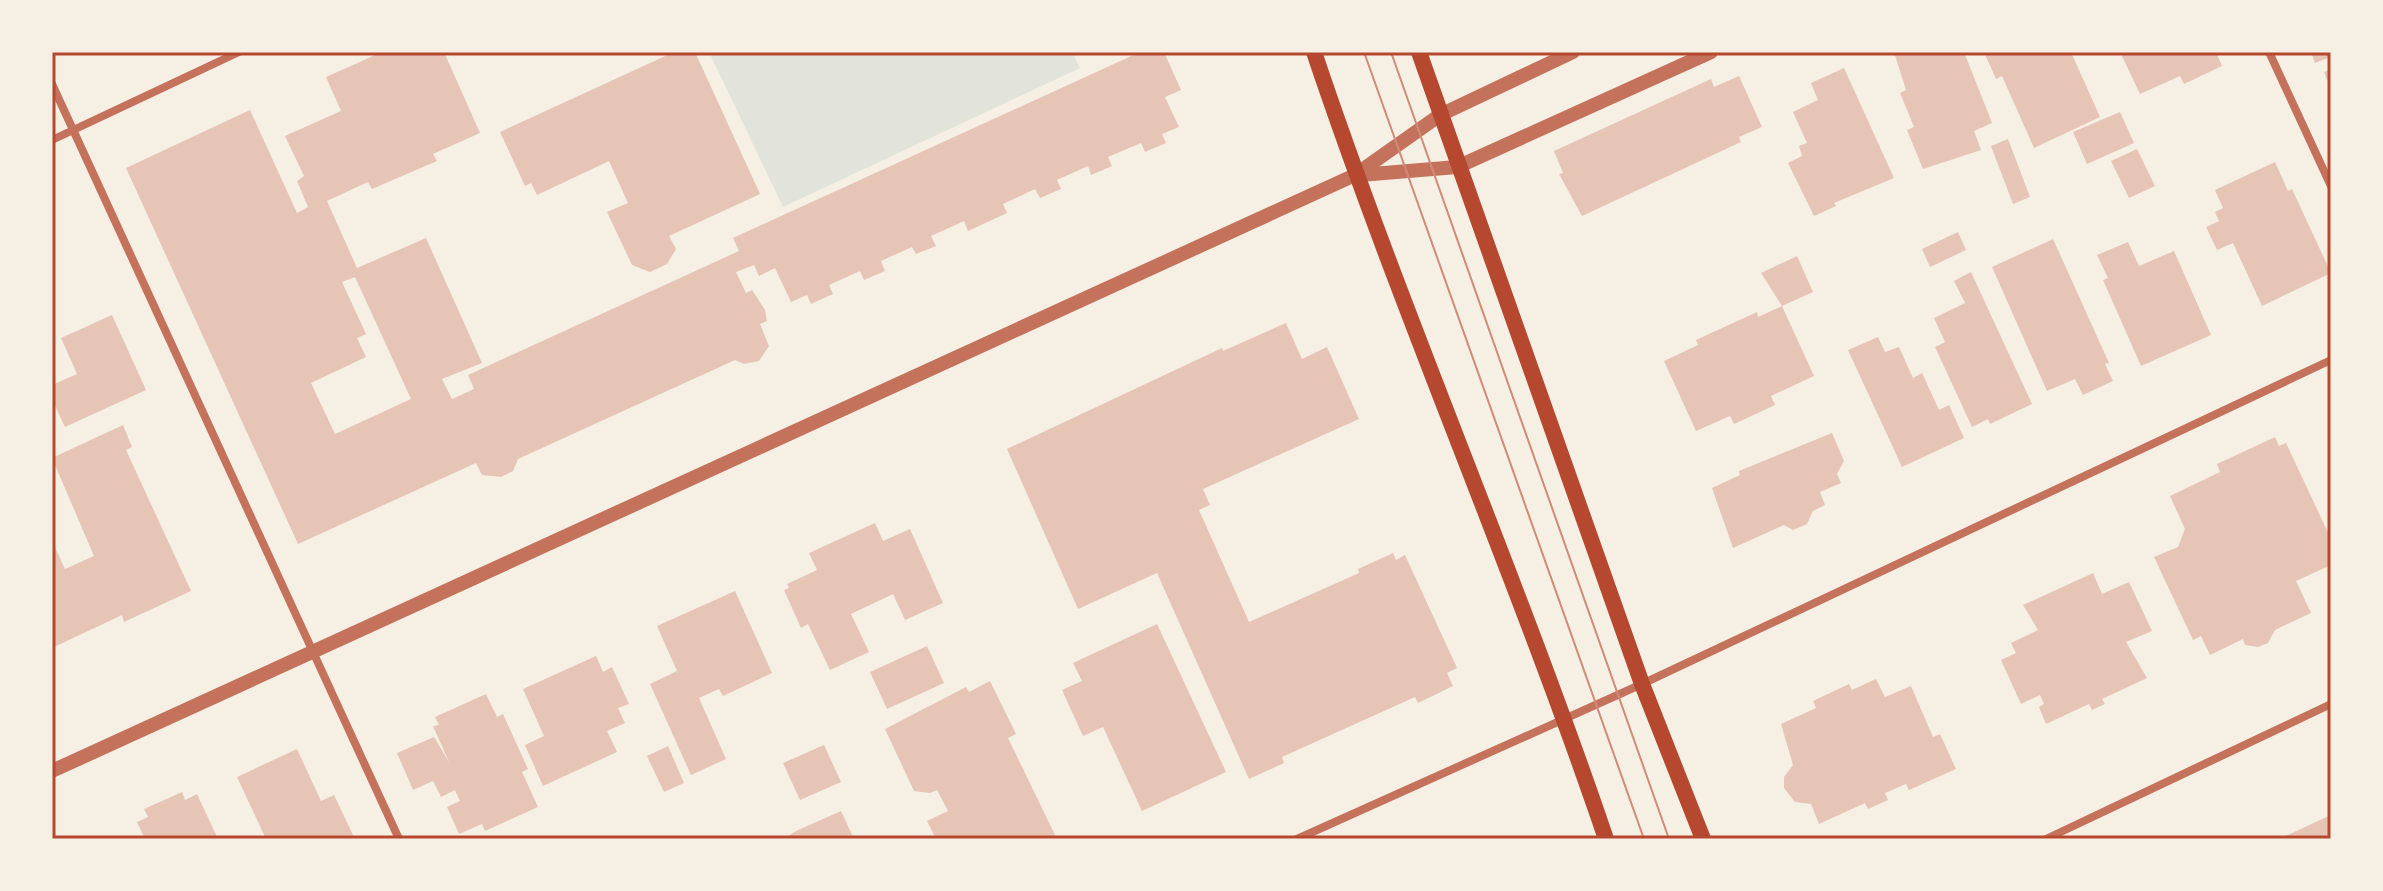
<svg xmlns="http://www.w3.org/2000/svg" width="2383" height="891" viewBox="0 0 2383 891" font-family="Raleway,sans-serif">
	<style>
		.green { fill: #e2e4dc }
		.building { fill: #e6c5b7; fill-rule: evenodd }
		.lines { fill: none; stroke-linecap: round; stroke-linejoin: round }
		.minor { stroke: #c5725c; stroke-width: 8 }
		.tertiary { stroke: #c5725c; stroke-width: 14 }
		.secondary { stroke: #b5482f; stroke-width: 16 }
		.tram { stroke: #cf8b77; stroke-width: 2 }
		.neatline { fill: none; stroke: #b5482f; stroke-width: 3 }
	</style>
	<rect width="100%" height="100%" fill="#f6efe4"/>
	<!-- green -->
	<path class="green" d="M709,52H1072L1080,68L783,207Z"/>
	<!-- building -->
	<g class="building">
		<path d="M382,52H444L480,133L433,154L437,161L372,189L368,182L327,201L357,268L426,238L482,363L442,379L452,399L474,389L468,375L739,251L733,238L1140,52H1164L1181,90L1165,97L1179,127L1162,134L1166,143L1145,152L1141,143L1108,157L1112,166L1091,175L1088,166L1057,180L1061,189L1040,198L1035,189L1003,204L1007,213L968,231L964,221L931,236L936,246L916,254L912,247L881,261L885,271L864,280L860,271L829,285L833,294L811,304L807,295L791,302L775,268L759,276L754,265L736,272L746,293L752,290L765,310L767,321L760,324L769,346L759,361L744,364L735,360L518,459L513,471L501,477L482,475L476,463L298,544L126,168L250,110L297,213L308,207L297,181L304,176L285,136L341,111L326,77ZM355,277L411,399L335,434L311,383L366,357L357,338L366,334L342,282Z"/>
		<path d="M674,52H695L760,194L669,236L676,249L667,264L650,272L632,265L607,212L628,203L609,161L537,195L531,183L525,186L500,132Z"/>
		<path d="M1894,52H1964L1992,123L1974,131L1981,150L1923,169L1907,130L1914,127L1900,93L1906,90Z"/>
		<path d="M1984,52H2071L2100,117L2034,148L2002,76L1996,79Z"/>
		<path d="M2120,52H2216L2222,66L2184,84L2180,76L2140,94Z"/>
		<path d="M2311,52H2331V57L2315,63Z"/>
		<path d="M1844,68L1894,178L1834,203L1836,206L1814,216L1788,163L1802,156L1799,146L1807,143L1793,112L1818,100L1811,83Z"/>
		<path d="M2331,69V89L2324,72Z"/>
		<path d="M1739,76L1762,127L1739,137L1741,142L1582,216L1559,174L1563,173L1554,151L1711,79L1714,87Z"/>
		<path d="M2120,112L2134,143L2087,164L2073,132Z"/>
		<path d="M2008,139L2030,197L2013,204L1991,146Z"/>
		<path d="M2137,149L2155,186L2129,198L2111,161Z"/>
		<path d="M2275,162L2288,191L2292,189L2331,273L2262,306L2233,243L2217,250L2206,227L2219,221L2215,212L2223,208L2215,190Z"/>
		<path d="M1958,232L1966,250L1930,267L1922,249Z"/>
		<path d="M2053,239L2109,363L2105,364L2113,381L2083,395L2075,379L2047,391L1992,267Z"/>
		<path d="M2128,242L2139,266L2174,251L2211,335L2141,366L2103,280L2108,278L2097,255Z"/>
		<path d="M1797,256L1813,292L1782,306L1761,273Z"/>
		<path d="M1971,272L2032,404L1990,424L1988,419L1972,427L1935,347L1945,342L1934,318L1965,303L1954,281Z"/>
		<path d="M1782,306L1814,376L1771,396L1775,405L1734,424L1730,416L1696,431L1664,361L1698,345L1696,340L1757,312L1758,317Z"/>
		<path d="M112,315L146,390L65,427L52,399V385L77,374L61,338Z"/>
		<path d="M1286,323L1302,359L1327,347L1359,419L1203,489L1210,505L1199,510L1249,622L1359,573L1358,569L1393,553L1396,560L1405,555L1457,668L1447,673L1453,686L1418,703L1415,697L1282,757L1284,763L1249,779L1157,573L1078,609L1007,449L1222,348L1223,351Z"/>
		<path d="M1878,337L1885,352L1899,347L1913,378L1922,373L1939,410L1949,405L1964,438L1902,467L1848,350Z"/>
		<path d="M123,425L132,447L126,450L191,591L124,622L122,615L52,648V541L65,569L94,556L52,458Z"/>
		<path d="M1832,433L1844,461L1837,474L1841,483L1820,492L1825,505L1813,511L1807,524L1793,530L1784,525L1733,548L1712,488L1740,475L1739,471Z"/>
		<path d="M2275,437L2279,446L2286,443L2331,539V565L2296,581L2311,613L2275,630L2268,643L2258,647L2245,645L2243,639L2210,655L2201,636L2193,640L2154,557L2178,547L2185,529L2170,496L2220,472L2217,464Z"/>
		<path d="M875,523L883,541L910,529L943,603L905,620L893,594L851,614L869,652L830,670L808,624L801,628L784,590L789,588L787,584L817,570L809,553Z"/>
		<path d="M2093,573L2102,594L2129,582L2152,631L2126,642L2147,678L2102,699L2105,704L2092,710L2089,704L2046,724L2039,707L2044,704L2040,695L2021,704L2001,660L2016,653L2011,643L2038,630L2023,605Z"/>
		<path d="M735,591L772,673L723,696L719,689L699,698L726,759L691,775L650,684L677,671L657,626Z"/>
		<path d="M1157,624L1226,772L1142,811L1103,727L1083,736L1062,690L1082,681L1073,663Z"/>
		<path d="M927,646L944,683L887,709L870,672Z"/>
		<path d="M596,656L603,672L612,667L629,704L618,708L625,723L607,731L617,752L543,786L525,745L544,736L523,689Z"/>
		<path d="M1876,679L1885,697L1911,686L1933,737L1940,734L1956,769L1909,790L1906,784L1885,793L1888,800L1868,809L1865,803L1819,824L1811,804L1795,802L1784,788V777L1793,765L1781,724L1816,708L1813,701L1849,684L1852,690Z"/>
		<path d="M990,681L1016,734L1008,738L1057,839H936L927,821L948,811L937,790L930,793L914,791L885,729L966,687L969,692Z"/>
		<path d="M486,694L497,717L503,714L528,769L522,772L538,807L485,831L482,824L459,834L447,807L460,801L455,790L441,797L433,781L413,790L397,753L434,737L449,762L433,726L439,725L435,717Z"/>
		<path d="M824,745L841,782L800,800L783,763Z"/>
		<path d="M668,746L684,783L664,792L647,756Z"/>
		<path d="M297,749L321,801L334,795L354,837L266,839L237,777Z"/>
		<path d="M182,792L185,800L197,794L218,839H145L137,822L148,817L144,809Z"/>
		<path d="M841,811L854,839H784L796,831Z"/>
		<path d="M2331,815V839H2279Z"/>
	</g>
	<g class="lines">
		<!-- minor -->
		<g class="minor">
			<path d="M2269,52L2331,186"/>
			<path d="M52,84L399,839"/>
			<path d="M52,140L239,52"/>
			<path d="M1297,839L1642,684L2331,360"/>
			<path d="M2046,839L2331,704"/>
		</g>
		<!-- tertiary -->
		<g class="tertiary">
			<path d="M1360,175L1457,167L1711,52"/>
			<path d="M52,771L1355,175L1440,115L1573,52"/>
		</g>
		<!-- secondary -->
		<g class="secondary">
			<path d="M1314,52C1403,317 1516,574 1606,839"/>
			<path d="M1419,52L1642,684L1703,839"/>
		</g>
		<!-- tram -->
		<g class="tram">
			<path d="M1364,52L1644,839"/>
			<path d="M1391,52L1669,839"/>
		</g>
	</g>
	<!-- border -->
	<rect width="2383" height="891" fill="none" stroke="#f6efe4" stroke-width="108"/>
	<rect x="54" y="54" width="2275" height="783" class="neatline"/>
</svg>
